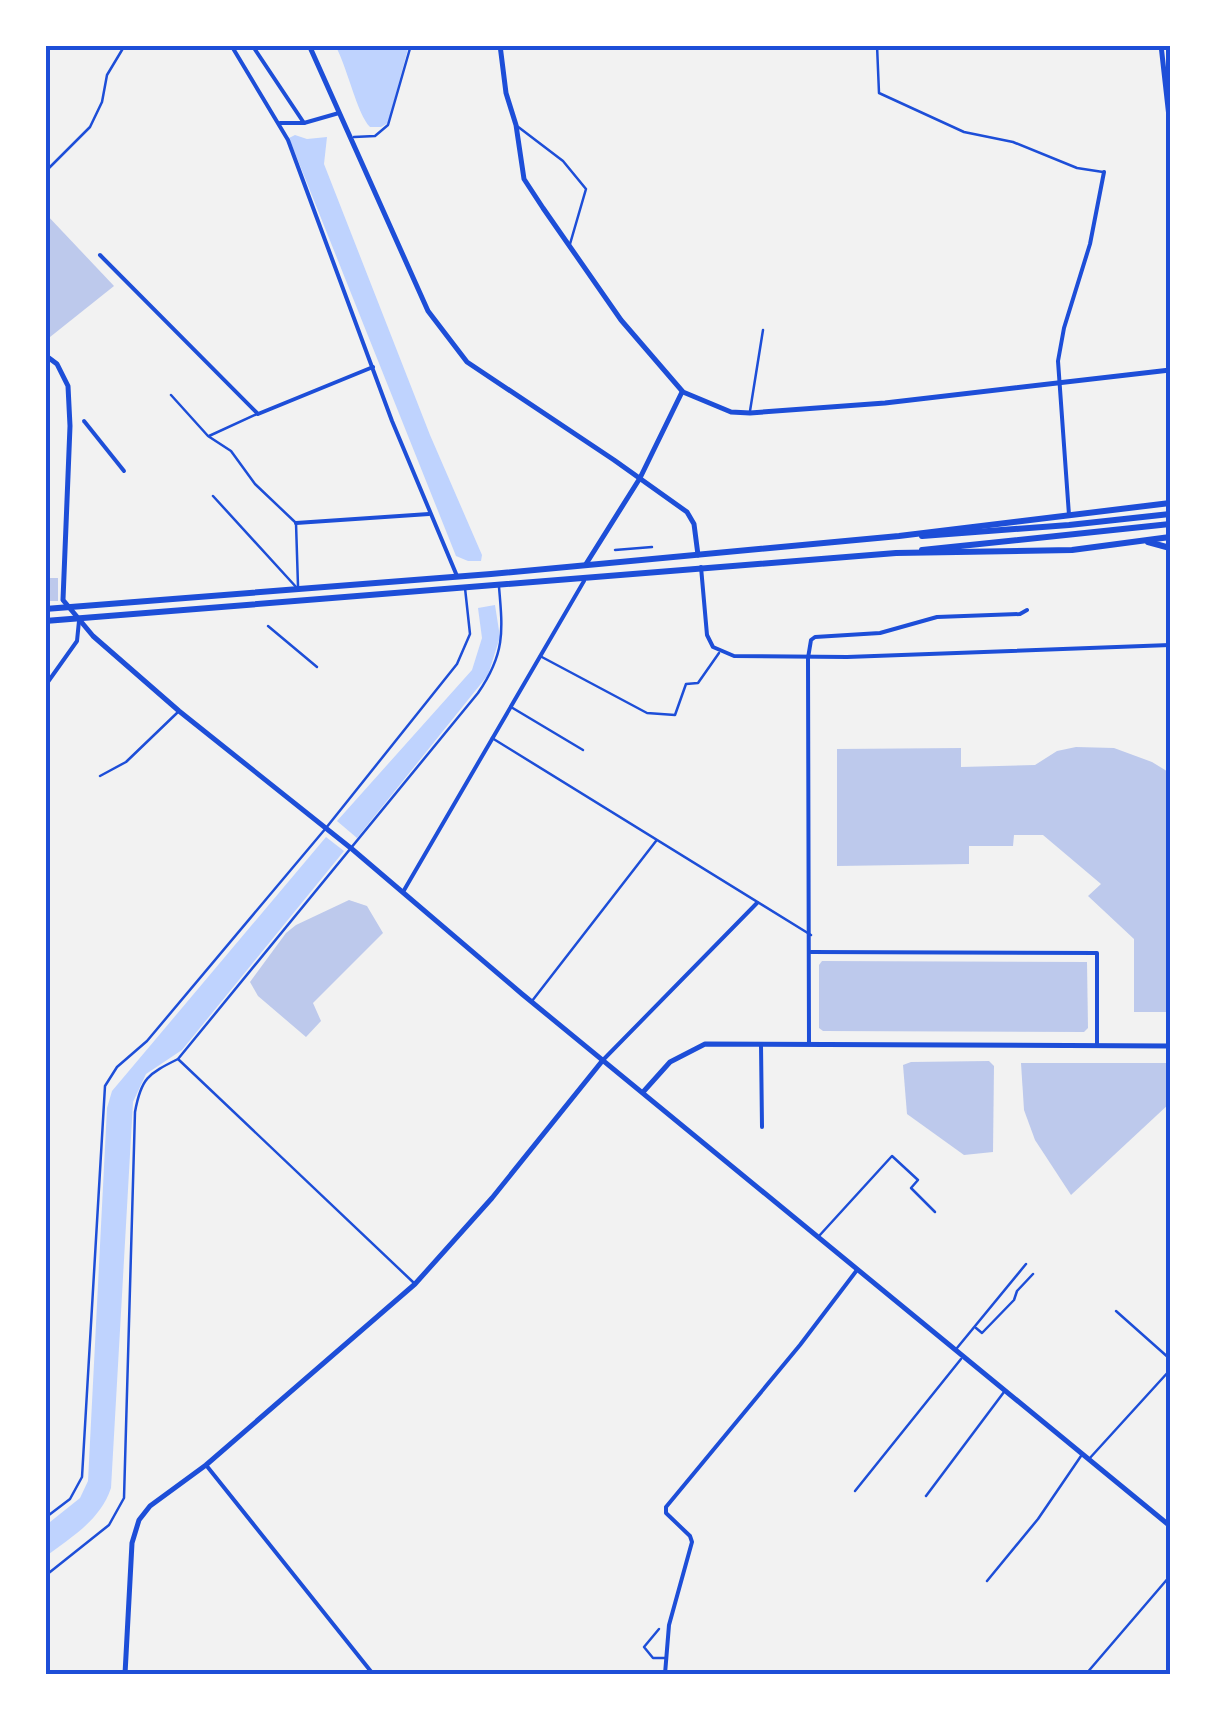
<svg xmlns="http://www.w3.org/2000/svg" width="1215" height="1719" viewBox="0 0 1215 1719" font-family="Manrope,sans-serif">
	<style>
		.water { fill: #bfd3fe }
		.building { fill: #bdc9ec }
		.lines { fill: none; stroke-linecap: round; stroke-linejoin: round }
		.path { stroke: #1d4ed8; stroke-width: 2.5 }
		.service { stroke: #1d4ed8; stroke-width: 2.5 }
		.minor { stroke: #1d4ed8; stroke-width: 4 }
		.tertiary { stroke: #1d4ed8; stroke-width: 5 }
		.secondary { stroke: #1d4ed8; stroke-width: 5 }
		.trunk { stroke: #1d4ed8; stroke-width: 6 }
		.neatline { fill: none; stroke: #1d4ed8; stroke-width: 4 }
	</style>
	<rect width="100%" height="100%" fill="#f2f2f2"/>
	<!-- water -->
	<g class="water">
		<path d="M335,45H409L388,123L381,127H370C357,114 347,66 335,45Z"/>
		<path d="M295,135L307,139L327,137L324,164L430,435L482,555L481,561H468L456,556L289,138Z"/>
		<path d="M495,605L500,637L488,675L357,838L337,821L472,670L482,638L478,608Z"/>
		<path d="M326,837L344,851L182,1050L146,1074L133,1102L111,1488C100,1521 71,1537 45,1557V1526L80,1498L88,1481L107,1108L112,1091Z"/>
	</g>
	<!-- building -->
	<g class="building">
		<path d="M45,213L114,286L45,341Z"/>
		<rect x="45" y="578" width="13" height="23"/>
		<path d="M1076,747L1114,748L1152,762L1170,773V1012H1134V939L1088,896L1101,884L1043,835H1014L1013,846H969V864L837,866V749L961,748V767L1035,765L1057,751Z"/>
		<path d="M349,900L367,906L383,933L313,1003L321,1021L306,1037L258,996L250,982L286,933L296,925Z"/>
		<path d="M822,961L1087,962L1088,1028L1084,1032L823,1031L819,1028V965Z"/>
		<path d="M989,1061L994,1066L993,1152L964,1155L907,1114L903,1065L911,1062Z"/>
		<path d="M1021,1063H1170V1103L1071,1195L1035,1140L1024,1110Z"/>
	</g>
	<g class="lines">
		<!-- path -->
		<path class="path" d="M615,550L652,547"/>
		<!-- service -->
		<g class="service">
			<path d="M877,45L879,93L964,132L1013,142L1077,168L1103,172"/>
			<path d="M517,126L563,161L586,189L570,244"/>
			<path d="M354,137L375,136L388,125L411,45"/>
			<path d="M45,172L90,127L102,102L107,75L125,45"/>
			<path d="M171,395L208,436L231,451L255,484L296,523L298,586"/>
			<path d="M750,411L763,330"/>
			<path d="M209,436L257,414"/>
			<path d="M213,496L297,588"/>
			<path d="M268,626L317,667"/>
			<path d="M540,656L647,713L675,715L686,684L698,683L719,653"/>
			<path d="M511,707L583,750"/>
			<path d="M492,738L811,935"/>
			<path d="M100,776L126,762L178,712"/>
			<path d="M532,1001L656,841"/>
			<path d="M178,1059L414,1283"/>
			<path d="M819,1236L892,1156L918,1180L911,1188L935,1212"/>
			<path d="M1116,1311L1170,1359"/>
			<path d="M976,1328L982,1333L1014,1300L1017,1291L1033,1274"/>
			<path d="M957,1348L1026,1264"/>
			<path d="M1089,1459L1170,1370"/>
			<path d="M855,1491L961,1359"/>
			<path d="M926,1496L1004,1392"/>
			<path d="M45,1518L70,1499L82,1477L105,1086L117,1067L147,1041L326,828L457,664L470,634L465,588"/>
			<path d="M45,1576L109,1525L124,1498L135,1112C141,1078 148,1074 178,1059L478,693C505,654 503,632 499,587"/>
			<path d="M987,1581L1038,1519L1081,1456"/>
			<path d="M659,1629L644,1647L653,1658H665"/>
			<path d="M1086,1674L1170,1576"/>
		</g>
		<!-- minor -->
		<g class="minor">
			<path d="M231,45L288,140L392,421L457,576"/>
			<path d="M252,45L304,123"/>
			<path d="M280,123H304L339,113"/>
			<path d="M100,255L258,414L373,367"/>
			<path d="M84,421L124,471"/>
			<path d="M1069,515L1058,361L1064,328L1090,244L1104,172"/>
			<path d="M296,523L429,514"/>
			<path d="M701,567L707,635L713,647L734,656L847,657L1170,645"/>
			<path d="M45,686L77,641L79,621"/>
			<path d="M403,892L584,581"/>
			<path d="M811,952L1097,953V1045"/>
			<path d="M809,1044L808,658L811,640L815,637L880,633L937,617L1020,614L1027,610"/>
			<path d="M761,1045L762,1127"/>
			<path d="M603,1060L757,903"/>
			<path d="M206,1465L373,1674"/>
			<path d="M665,1674L669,1625L692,1542L690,1536L666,1513V1507L800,1345L857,1270"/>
		</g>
		<!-- tertiary -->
		<g class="tertiary">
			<path d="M309,45L428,311L467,362L614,460L687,512L694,524L698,555"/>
			<path d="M500,45L506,93L516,125L524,179L543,208L621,320L683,392L731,412L750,413L885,403L1170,370"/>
			<path d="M586,564L640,478L682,392"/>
			<path d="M644,1091L670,1062L705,1044L1170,1046"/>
			<path d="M125,1674L132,1543L139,1520L150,1506L206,1465L415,1284L492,1198L603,1060"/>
		</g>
		<!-- secondary -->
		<g class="secondary">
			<path d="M1161,45L1170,126"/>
			<path d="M45,355L57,364L68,386L70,426L63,600L93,636L179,711L352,849L522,994L1170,1526"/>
		</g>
		<!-- trunk -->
		<g class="trunk">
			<path d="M922,536L1069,525L1170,514"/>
			<path d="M1148,542L1170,548"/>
			<path d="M922,550L1170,524"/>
			<path d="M45,609L491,574L899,536L1170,503"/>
			<path d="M45,621L896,553L1072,550L1170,537"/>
		</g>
	</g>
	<!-- border -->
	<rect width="1215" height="1719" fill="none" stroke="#ffffff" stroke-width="95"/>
	<rect x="48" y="48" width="1120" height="1624" class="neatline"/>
</svg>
